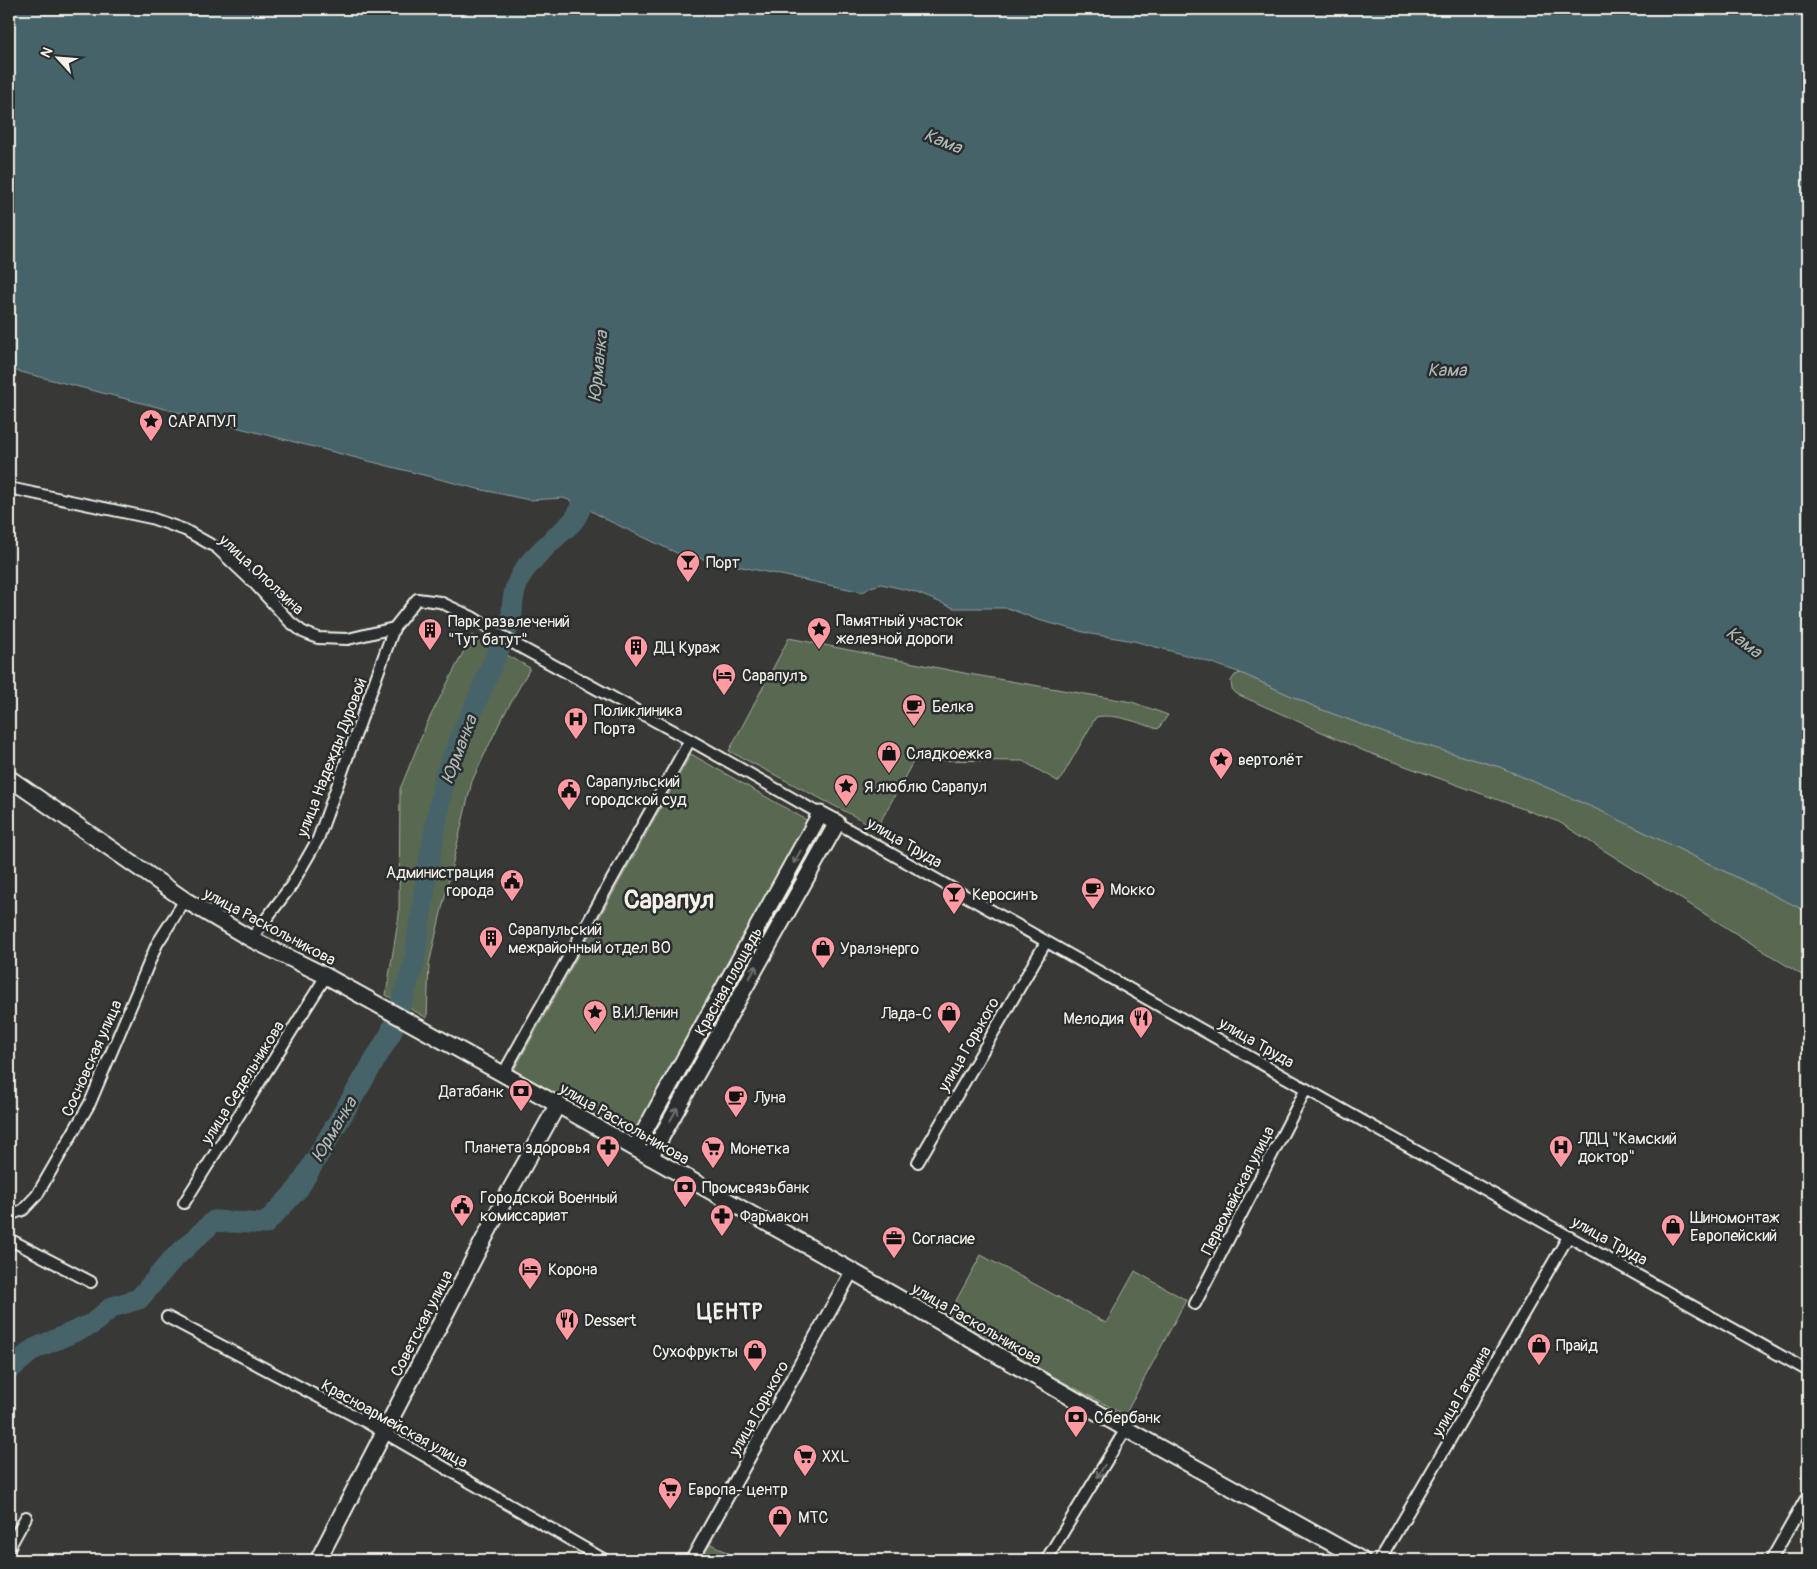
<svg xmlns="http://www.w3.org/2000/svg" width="1817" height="1569" viewBox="0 0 1817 1569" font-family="Pangolin,sans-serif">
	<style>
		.green { fill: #596851; stroke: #a6ac9c }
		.water { fill: #47646b; stroke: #8c9c9d }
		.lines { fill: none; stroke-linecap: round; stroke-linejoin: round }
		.river { stroke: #47646b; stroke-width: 21 }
		.minor-casing { stroke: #f4f1e8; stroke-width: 14 }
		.tertiary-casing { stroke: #f4f1e8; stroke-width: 16 }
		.secondary-casing { stroke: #f4f1e8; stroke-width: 19 }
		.minor { stroke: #2a2d2e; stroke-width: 10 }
		.tertiary { stroke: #2a2d2e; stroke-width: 12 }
		.secondary { stroke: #2a2d2e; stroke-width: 15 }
		.oneway { stroke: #71726f }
		.labels { text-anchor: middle; stroke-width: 5; stroke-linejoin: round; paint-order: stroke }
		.poi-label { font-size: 16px; fill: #f4f1e8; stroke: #2a2d2e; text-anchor: start }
		.street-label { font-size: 16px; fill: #f4f1e8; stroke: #2a2d2e }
		.water-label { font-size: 18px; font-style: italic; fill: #afb9b6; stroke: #2a2d2e }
		.district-label { font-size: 21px; font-weight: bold; letter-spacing: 1px; fill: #f4f1e8; stroke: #2a2d2e }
		.town-label { font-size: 26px; font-weight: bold; fill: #f4f1e8; stroke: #2a2d2e }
	</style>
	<rect width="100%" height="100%" fill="#383936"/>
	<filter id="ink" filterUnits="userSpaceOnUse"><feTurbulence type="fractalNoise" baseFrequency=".02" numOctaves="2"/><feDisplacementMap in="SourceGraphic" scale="10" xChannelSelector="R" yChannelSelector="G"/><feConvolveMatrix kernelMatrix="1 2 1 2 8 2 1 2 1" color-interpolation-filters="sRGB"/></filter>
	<g filter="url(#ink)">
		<!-- green -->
		<g class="green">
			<path d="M472,635L530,668L500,722L472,781L429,964L427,1018L386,995L399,915L400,789L427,723Z"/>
			<path d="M789,638L969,674L1132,702L1168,715L1158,729C1138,723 1116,713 1096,717L1059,782L1023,761L914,760L877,828L729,751Z"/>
			<path d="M1241,673L1320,709L1393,736L1500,767L1601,811L1808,912V979L1559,822L1364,751L1237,694L1232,689L1231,681L1235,675Z"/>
			<path d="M691,754L810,822L633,1138L514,1070Z"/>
			<path d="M981,1255L1106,1323L1135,1271L1186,1300L1125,1415L946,1319Z"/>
			<path d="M707,1542L742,1560H698Z"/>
		</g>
		<!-- water -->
		<path class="water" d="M9,9H1808V912L1601,811L1500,767L1393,736L1320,709L1241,673L1200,659L1134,641L1091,634L1038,620L1008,608H954L912,591L881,584L871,587L863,592L679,554L605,519L578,503L563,498L529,500L478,489L9,369Z"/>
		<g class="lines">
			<!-- river -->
			<path class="river" d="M9,1370L34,1349L92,1324L112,1307L139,1299L171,1261L214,1221L265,1224L298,1189L391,1033L414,964L428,866L445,775L512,618C511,577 528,563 556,537C561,532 568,527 573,521C583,509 585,492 586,477"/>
			<!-- minor casing -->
			<g class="minor-casing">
				<g id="minor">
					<path d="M9,488L151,518L185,530L217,548L256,585L290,622L303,632L318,638L348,639L394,628"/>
					<path d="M837,823L1306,1089L1808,1371"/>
					<path d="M251,939L291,886L318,839L394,628L417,599L440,602L472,617L511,642L690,740L820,814"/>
					<path d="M503,1074L690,740"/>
					<path d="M918,1162L1046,942"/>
					<path d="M184,1203L326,976"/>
					<path d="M9,1215L23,1210L37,1195L90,1103L157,944L185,900"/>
					<path d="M9,1239L91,1282"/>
					<path d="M1195,1304L1306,1089"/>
					<path d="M167,1317L364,1421L605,1560"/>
					<path d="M9,1548L26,1517"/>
					<path d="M1046,1560L1126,1429"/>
					<path d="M1380,1560L1568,1237"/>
					<path d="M1771,1560L1808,1495"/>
				</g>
			</g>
			<!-- tertiary casing -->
			<g class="tertiary-casing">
				<path id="tertiary" d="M692,1560L852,1271"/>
			</g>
			<!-- secondary casing -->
			<g class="secondary-casing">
				<g id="secondary">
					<path d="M9,778L185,900L251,939L326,976L503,1074L852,1271L1126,1429L1362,1560"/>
					<path d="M635,1148L820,814L837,823L650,1157"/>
					<path d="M318,1560L499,1210L558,1104"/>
				</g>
			</g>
			<!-- minor -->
			<use href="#minor" class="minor"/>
			<!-- tertiary -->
			<use href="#tertiary" class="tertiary"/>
			<!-- secondary -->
			<use href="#secondary" class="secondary"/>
		</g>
		<!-- one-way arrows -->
		<defs><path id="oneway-shaft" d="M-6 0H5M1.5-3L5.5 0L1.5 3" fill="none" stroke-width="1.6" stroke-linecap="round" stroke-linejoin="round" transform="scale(1.25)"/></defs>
		<g class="oneway">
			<use href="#oneway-shaft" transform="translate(797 857) rotate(119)"/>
			<use href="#oneway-shaft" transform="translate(753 972) rotate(-61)"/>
			<use href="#oneway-shaft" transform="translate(674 1114) rotate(-61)"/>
			<use href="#oneway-shaft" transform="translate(1101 1471) rotate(121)"/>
		</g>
	</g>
	<!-- icons -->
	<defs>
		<g id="sight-pin" transform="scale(1.25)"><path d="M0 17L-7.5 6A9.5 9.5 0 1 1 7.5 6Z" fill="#ff9aa2" stroke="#2a2d2e"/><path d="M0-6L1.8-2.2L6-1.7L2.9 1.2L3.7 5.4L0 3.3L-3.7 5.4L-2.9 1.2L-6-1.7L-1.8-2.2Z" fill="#111"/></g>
		<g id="bar-pin" transform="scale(1.25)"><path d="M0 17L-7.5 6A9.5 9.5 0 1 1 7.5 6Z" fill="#ff9aa2" stroke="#2a2d2e"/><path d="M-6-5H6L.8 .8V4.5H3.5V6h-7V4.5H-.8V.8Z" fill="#111"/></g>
		<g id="building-pin" transform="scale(1.25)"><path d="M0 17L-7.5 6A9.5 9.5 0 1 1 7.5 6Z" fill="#ff9aa2" stroke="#2a2d2e"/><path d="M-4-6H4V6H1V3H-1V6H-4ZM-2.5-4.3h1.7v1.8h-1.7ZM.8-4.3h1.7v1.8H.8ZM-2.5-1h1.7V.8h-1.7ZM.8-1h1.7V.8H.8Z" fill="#111"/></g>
		<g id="hotel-pin" transform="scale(1.25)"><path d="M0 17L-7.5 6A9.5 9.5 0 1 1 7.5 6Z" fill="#ff9aa2" stroke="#2a2d2e"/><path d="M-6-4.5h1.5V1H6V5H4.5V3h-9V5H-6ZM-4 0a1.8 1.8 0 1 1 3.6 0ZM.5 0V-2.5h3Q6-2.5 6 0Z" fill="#111"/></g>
		<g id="cafe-pin" transform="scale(1.25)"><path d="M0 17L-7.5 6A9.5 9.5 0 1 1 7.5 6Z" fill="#ff9aa2" stroke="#2a2d2e"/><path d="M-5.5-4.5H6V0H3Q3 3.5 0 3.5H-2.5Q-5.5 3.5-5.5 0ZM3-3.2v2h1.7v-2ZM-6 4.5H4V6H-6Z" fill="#111"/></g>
		<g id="hospital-pin" transform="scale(1.25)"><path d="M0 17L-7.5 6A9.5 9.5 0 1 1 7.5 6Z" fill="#ff9aa2" stroke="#2a2d2e"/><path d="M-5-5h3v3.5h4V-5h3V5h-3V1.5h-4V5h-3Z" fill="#111"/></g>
		<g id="shop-pin" transform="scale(1.25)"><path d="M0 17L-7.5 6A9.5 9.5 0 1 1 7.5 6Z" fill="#ff9aa2" stroke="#2a2d2e"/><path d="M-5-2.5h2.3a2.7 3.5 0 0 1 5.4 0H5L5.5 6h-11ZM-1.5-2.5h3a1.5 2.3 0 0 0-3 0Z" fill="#111"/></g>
		<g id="civic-pin" transform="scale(1.25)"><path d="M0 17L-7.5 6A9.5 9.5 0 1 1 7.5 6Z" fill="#ff9aa2" stroke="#2a2d2e"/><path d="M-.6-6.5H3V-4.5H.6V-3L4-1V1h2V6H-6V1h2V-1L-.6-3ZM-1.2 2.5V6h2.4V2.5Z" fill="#111"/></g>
		<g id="restaurant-pin" transform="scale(1.25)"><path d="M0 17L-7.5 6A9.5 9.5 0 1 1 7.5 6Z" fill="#ff9aa2" stroke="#2a2d2e"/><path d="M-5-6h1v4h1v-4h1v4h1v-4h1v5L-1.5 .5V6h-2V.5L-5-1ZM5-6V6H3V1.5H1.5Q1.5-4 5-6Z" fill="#111"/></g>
		<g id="bank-pin" transform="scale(1.25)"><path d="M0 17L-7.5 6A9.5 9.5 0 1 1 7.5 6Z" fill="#ff9aa2" stroke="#2a2d2e"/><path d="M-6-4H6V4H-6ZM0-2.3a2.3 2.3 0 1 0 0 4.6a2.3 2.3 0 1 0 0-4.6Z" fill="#111"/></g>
		<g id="pharmacy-pin" transform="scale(1.25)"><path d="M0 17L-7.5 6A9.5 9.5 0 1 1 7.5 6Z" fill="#ff9aa2" stroke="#2a2d2e"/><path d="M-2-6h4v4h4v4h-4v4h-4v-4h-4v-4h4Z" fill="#111"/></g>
		<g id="supermarket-pin" transform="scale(1.25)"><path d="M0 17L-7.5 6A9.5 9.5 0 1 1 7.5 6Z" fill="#ff9aa2" stroke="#2a2d2e"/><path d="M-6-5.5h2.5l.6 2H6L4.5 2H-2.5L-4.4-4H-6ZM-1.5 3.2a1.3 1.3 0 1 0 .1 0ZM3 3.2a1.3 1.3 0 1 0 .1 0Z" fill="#111"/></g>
		<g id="office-pin" transform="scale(1.25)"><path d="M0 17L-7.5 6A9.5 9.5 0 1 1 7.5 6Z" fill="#ff9aa2" stroke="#2a2d2e"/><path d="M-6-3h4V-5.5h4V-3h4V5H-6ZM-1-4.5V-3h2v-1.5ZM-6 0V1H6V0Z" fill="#111"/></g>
	</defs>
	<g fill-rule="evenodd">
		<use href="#sight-pin" x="151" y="421"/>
		<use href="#bar-pin" x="688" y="562"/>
		<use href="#sight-pin" x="819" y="629"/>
		<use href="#building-pin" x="430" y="630"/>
		<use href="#building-pin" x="636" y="647"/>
		<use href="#hotel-pin" x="724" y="675"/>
		<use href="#cafe-pin" x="914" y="706"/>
		<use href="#hospital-pin" x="576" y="719"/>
		<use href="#shop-pin" x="889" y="753"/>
		<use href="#sight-pin" x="1221" y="759"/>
		<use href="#sight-pin" x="846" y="786"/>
		<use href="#civic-pin" x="569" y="790"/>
		<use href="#civic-pin" x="512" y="881"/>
		<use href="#cafe-pin" x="1093" y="889"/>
		<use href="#bar-pin" x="954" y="894"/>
		<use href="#building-pin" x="491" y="938"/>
		<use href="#shop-pin" x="823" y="948"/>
		<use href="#sight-pin" x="595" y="1012"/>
		<use href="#shop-pin" x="949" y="1013"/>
		<use href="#restaurant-pin" x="1141" y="1018"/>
		<use href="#bank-pin" x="521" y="1091"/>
		<use href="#cafe-pin" x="736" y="1097"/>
		<use href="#pharmacy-pin" x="608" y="1147"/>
		<use href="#hospital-pin" x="1561" y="1147"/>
		<use href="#supermarket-pin" x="713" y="1148"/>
		<use href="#bank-pin" x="685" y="1187"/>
		<use href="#civic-pin" x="462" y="1206"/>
		<use href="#pharmacy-pin" x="722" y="1216"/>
		<use href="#shop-pin" x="1673" y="1226"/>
		<use href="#office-pin" x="894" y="1238"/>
		<use href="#hotel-pin" x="530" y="1269"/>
		<use href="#restaurant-pin" x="567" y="1320"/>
		<use href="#shop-pin" x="1539" y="1345"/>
		<use href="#shop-pin" x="755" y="1351"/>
		<use href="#bank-pin" x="1076" y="1417"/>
		<use href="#supermarket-pin" x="805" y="1456"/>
		<use href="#supermarket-pin" x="670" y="1489"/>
		<use href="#shop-pin" x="780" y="1517"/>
	</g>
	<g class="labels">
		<!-- poi labels -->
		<g class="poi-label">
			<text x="168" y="427">САРАПУЛ</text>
			<text x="706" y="568">Порт</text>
			<text x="836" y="626">Памятный участок<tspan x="836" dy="18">железной дороги</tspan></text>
			<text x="448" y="627">Парк развлечений<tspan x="448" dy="18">"Тут батут"</tspan></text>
			<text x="654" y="653">ДЦ Кураж</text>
			<text x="742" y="681">Сарапулъ</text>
			<text x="932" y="712">Белка</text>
			<text x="594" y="716">Поликлиника<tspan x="594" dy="18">Порта</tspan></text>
			<text x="906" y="759">Сладкоежка</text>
			<text x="1238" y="765">вертолёт</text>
			<text x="586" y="787">Сарапульский<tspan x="586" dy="18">городской суд</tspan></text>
			<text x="864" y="792">Я люблю Сарапул</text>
			<text x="494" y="878" text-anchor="end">Администрация<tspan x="494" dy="18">города</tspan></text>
			<text x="1110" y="895">Мокко</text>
			<text x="972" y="900">Керосинъ</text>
			<text x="508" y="935">Сарапульский<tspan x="508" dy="18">межрайонный отдел ВО</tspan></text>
			<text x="840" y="954">Уралэнерго</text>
			<text x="612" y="1018">В.И.Ленин</text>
			<text x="932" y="1019" text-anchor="end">Лада-С</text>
			<text x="1124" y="1024" text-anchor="end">Мелодия</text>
			<text x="504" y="1097" text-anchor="end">Датабанк</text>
			<text x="754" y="1103">Луна</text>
			<text x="1578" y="1144">ЛДЦ "Камский<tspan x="1578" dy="18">доктор"</tspan></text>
			<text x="590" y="1153" text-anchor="end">Планета здоровья</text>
			<text x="730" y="1154">Монетка</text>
			<text x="702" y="1193">Промсвязьбанк</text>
			<text x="480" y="1203">Городской Военный<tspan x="480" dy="18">комиссариат</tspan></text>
			<text x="740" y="1222">Фармакон</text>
			<text x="1690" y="1223">Шиномонтаж<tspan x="1690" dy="18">Европейский</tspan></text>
			<text x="912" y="1244">Согласие</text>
			<text x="548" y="1275">Корона</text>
			<text x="584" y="1326">Dessert</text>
			<text x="1556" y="1351">Прайд</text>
			<text x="738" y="1357" text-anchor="end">Сухофрукты</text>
			<text x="1094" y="1423">Сбербанк</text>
			<text x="822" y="1462">XXL</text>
			<text x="688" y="1495">Европа- центр</text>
			<text x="798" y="1523">МТС</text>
		</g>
		<!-- street labels -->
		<g class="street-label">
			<text transform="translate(262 574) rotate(43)" y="6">улица Оползина</text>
			<text transform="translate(331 757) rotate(-69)" y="6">улица Надежды Дуровой</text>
			<text transform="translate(905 842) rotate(30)" y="6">улица Труда</text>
			<text transform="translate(270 926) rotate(28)" y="6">улица Раскольникова</text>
			<text transform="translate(728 981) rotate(-61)" y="6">Красная площадь</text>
			<text transform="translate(1257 1042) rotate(30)" y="6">улица Труда</text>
			<text transform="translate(968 1044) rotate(-60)" y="6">улица Горького</text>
			<text transform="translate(91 1058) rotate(-66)" y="6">Сосновская улица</text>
			<text transform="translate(242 1082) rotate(-58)" y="6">улица Седельникова</text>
			<text transform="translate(625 1123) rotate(30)" y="6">улица Раскольникова</text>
			<text transform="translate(1237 1190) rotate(-63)" y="6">Первомайская улица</text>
			<text transform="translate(1610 1240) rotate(29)" y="6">улица Труда</text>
			<text transform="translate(421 1323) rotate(-63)" y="6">Советская улица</text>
			<text transform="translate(977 1323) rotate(30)" y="6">улица Раскольникова</text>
			<text transform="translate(1461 1391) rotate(-60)" y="6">улица Гагарина</text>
			<text transform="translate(758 1408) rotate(-61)" y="6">улица Горького</text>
			<text transform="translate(395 1423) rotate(29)" y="6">Красноармейская улица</text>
		</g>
		<!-- water labels -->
		<g class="water-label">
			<text transform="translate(943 141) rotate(22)" y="6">Кама</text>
			<text transform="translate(598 366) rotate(-84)" y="6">Юрманка</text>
			<text x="1447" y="376">Кама</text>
			<text transform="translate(1744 642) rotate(37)" y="6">Кама</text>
			<text transform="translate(459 749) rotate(-69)" y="6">Юрманка</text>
			<text transform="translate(334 1129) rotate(-59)" y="6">Юрманка</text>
		</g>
		<!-- district labels -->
		<g class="district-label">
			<text x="730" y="1319">ЦЕНТР</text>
		</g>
		<!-- town labels -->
		<g class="town-label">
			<text x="669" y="908">Сарапул</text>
		</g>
	</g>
	<!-- margin -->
	<rect width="1817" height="1569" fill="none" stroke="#2a2d2e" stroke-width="30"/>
	<rect x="15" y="15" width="1787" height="1539" fill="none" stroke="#f4f1e8" stroke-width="2" filter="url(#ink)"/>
	<!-- north arrow -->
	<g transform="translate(58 58) rotate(296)" stroke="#2a2d2e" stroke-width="4" paint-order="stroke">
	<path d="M0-4L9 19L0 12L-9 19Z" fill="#f4f1e8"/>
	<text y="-8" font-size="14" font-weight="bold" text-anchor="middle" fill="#f4f1e8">N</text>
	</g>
</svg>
